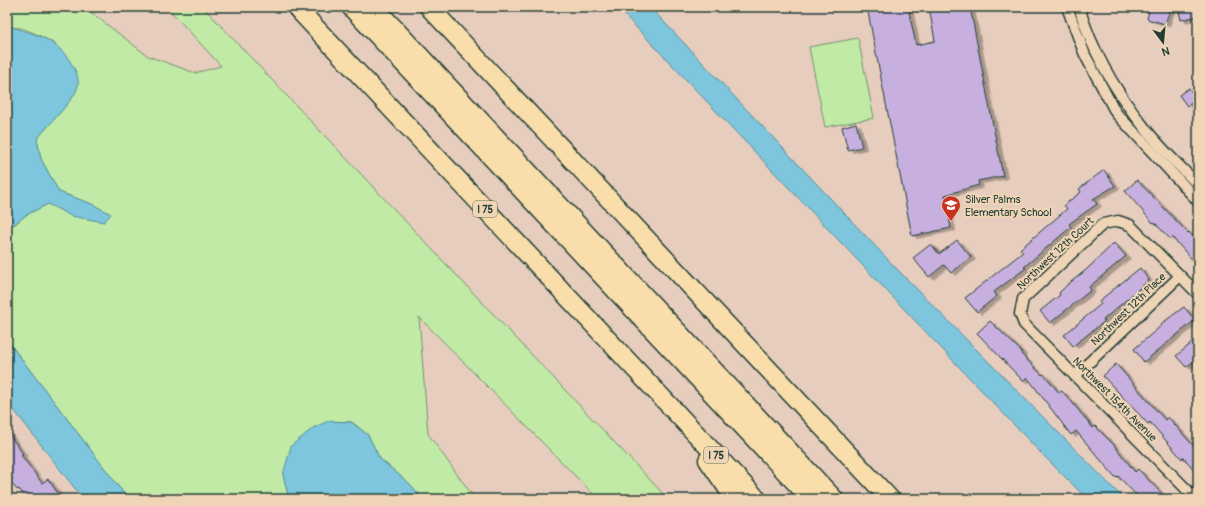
<svg xmlns="http://www.w3.org/2000/svg" width="1205" height="506" viewBox="0 0 1205 506" font-family="Pangolin,sans-serif">
	<style>
		.green { fill: #c1eaa6; stroke: #70946d }
		.water { fill: #7dc6dd; stroke: #578f99 }
		.building { fill: #c7b0e0; stroke: #1f3d34; filter: url(#shadow) }
		.lines { fill: none; stroke-linecap: round; stroke-linejoin: round }
		.minor-casing { stroke: #1f3d34; stroke-width: 13 }
		.motorway-casing { stroke: #1f3d34; stroke-width: 21 }
		.minor { stroke: #efd4b6; stroke-width: 10 }
		.motorway { stroke: #f9deab; stroke-width: 18 }
		.labels { text-anchor: middle; stroke-width: 4; stroke-linejoin: round; paint-order: stroke }
		.shield { fill: #efd4b6; stroke: #5d6a5b; stroke-width: 1 }
		.shield-label { font-size: 10px; font-weight: bold; fill: #1f3d34 }
		.poi-label { font-size: 11px; fill: #1f3d34; stroke: #efd4b6; text-anchor: start }
		.street-label { font-size: 11px; fill: #1f3d34; stroke: #efd4b6 }
	</style>
	<defs>
		<filter id="shadow"><feDropShadow dx="4.5" dy="2.5" stdDeviation="0" flood-color="#0004"/></filter>
	</defs>
	<rect width="100%" height="100%" fill="#e7cdbe"/>
	<filter id="ink" filterUnits="userSpaceOnUse"><feTurbulence type="fractalNoise" baseFrequency=".025" numOctaves="2"/><feDisplacementMap in="SourceGraphic" scale="8" xChannelSelector="R" yChannelSelector="G"/><feConvolveMatrix kernelMatrix="1 2 1 2 8 2 1 2 1" color-interpolation-filters="sRGB"/></filter>
	<g filter="url(#ink)">
		<!-- green -->
		<g class="green">
			<path d="M7,7H84L148,56L195,73L221,66L167,7H203L668,499H598L419,317L428,434L475,499H423L410,484L380,459L368,435L352,422L328,421L283,475L289,499H128L7,340V219L14,225L26,215L48,204L55,207L92,204L59,192L41,159L37,139L62,110L55,44C42,37 22,24 7,28Z"/>
			<path d="M858,38L874,118L825,127L809,47Z"/>
		</g>
		<!-- water -->
		<g class="water">
			<path d="M617,7H650L894,266L1124,499H1087L1037,449Z"/>
			<path d="M12,27C39,35 60,41 74,68C77,74 80,81 77,89C73,101 46,127 37,139L41,159L59,192L92,204L111,214L104,222L71,216L48,204L26,215L13,225L7,219V28Z"/>
			<path d="M7,340L128,499H83L7,401Z"/>
			<path d="M328,421L351,422L368,435L380,459L410,484L423,499H289L283,475L291,446L313,428Z"/>
		</g>
		<!-- building -->
		<g class="building">
			<path d="M867,7H908L916,45L935,41L929,7H970L1003,176L978,181L979,185L945,195L951,228L912,236Z"/>
			<path d="M1150,7H1171L1165,24L1147,19Z"/>
			<path d="M1178,7H1198V16L1181,20Z"/>
			<path d="M1189,88L1197,100L1187,106L1179,95Z"/>
			<path d="M856,123L862,147L848,150L842,127Z"/>
			<path d="M1104,170L1115,186L1093,199L1097,204L1069,224L1071,227L1024,267L1026,268L994,292L997,296L977,312L965,298L1023,252L1020,249L1067,209L1064,205L1081,192L1079,189Z"/>
			<path d="M1137,180L1188,233L1189,232L1198,242V266L1172,237L1170,239L1154,222L1153,223L1125,191Z"/>
			<path d="M957,240L971,257L951,273L944,265L929,277L913,258L931,244L939,254Z"/>
			<path d="M1114,243L1126,256L1089,287L1091,290L1050,323L1040,311L1060,295L1059,293L1067,285L1086,270Z"/>
			<path d="M1140,268L1149,280L1103,320L1105,321L1073,346L1064,335L1101,304L1099,301Z"/>
			<path d="M1184,307L1195,320L1144,362L1134,349L1162,325L1161,324Z"/>
			<path d="M990,321L1022,352L1021,354L1042,375L1044,374L1059,393L1062,391L1071,401L1093,428L1095,426L1114,445L1135,472L1138,469L1163,495L1158,499H1140L1118,476L1116,478L1076,431L1071,435L1027,377L1023,381L977,333Z"/>
			<path d="M1198,338V358L1186,367L1176,356Z"/>
			<path d="M1116,364L1165,420L1168,417L1198,451V474L1183,457L1182,459L1175,451L1150,422L1148,424L1103,376Z"/>
			<path d="M7,431L23,454L21,455L42,483L48,479L59,495L54,499H27L19,489L17,490L7,477Z"/>
		</g>
		<g class="lines">
			<!-- minor casing -->
			<g class="minor-casing">
				<g id="minor">
					<path d="M1067,7L1085,55L1116,113L1198,201"/>
					<path d="M1079,7C1092,51 1116,92 1144,127C1160,148 1180,166 1198,185"/>
					<path d="M1075,376L1180,276"/>
					<path d="M1196,499L1024,324L1020,314L1023,299L1103,224L1118,221L1130,225L1198,294"/>
				</g>
			</g>
			<!-- motorway casing -->
			<g class="motorway-casing">
				<g id="motorway">
					<path d="M296,7L757,499"/>
					<path d="M351,7L811,499"/>
					<path d="M374,7L834,499"/>
					<path d="M429,7L890,499"/>
					<path d="M708,460L735,499"/>
				</g>
			</g>
			<!-- minor -->
			<use href="#minor" class="minor"/>
			<!-- motorway -->
			<use href="#motorway" class="motorway"/>
		</g>
	</g>
	<!-- icons -->
	<defs>
		<g id="school-pin" transform="scale(1)"><path d="M0 17L-7.5 6A9.5 9.5 0 1 1 7.5 6Z" fill="#c8321e" stroke="#efd4b6"/><path d="M0-5L7-2L0 1L-7-2ZM-4 1L0 2.5L4 1V4Q0 6-4 4Z" fill="#fff"/></g>
	</defs>
	<g fill-rule="evenodd">
		<use href="#school-pin" x="951" y="205"/>
	</g>
	<g class="labels">
		<!-- shield labels -->
		<g class="shield">
			<rect x="473" y="201" width="24" height="16" rx="3"/>
			<rect x="704" y="447" width="24" height="16" rx="3"/>
		</g>
		<g class="shield-label">
			<text x="485" y="213">I 75</text>
			<text x="716" y="459">I 75</text>
		</g>
		<!-- poi labels -->
		<g class="poi-label">
			<text x="965" y="203">Silver Palms<tspan x="965" dy="13">Elementary School</tspan></text>
		</g>
		<!-- street labels -->
		<g class="street-label">
			<text transform="translate(1055 253) rotate(-43)" y="4">Northwest 12th Court</text>
			<text transform="translate(1128 309) rotate(-44)" y="4">Northwest 12th Place</text>
			<text transform="translate(1115 399) rotate(45)" y="4">Northwest 154th Avenue</text>
		</g>
	</g>
	<!-- margin -->
	<rect width="1205" height="506" fill="none" stroke="#efd4b6" stroke-width="24"/>
	<rect x="12" y="12" width="1181" height="482" fill="none" stroke="#1f3d34" stroke-width="1.5" filter="url(#ink)"/>
	<!-- north arrow -->
	<g transform="translate(1163 42) rotate(164)" stroke="#efd4b6" stroke-width="3" paint-order="stroke">
	<path d="M0-3L7 15L0 10L-7 15Z" fill="#1f3d34"/>
	<text y="-6" font-size="11" font-weight="bold" text-anchor="middle" fill="#1f3d34">N</text>
	</g>
</svg>
